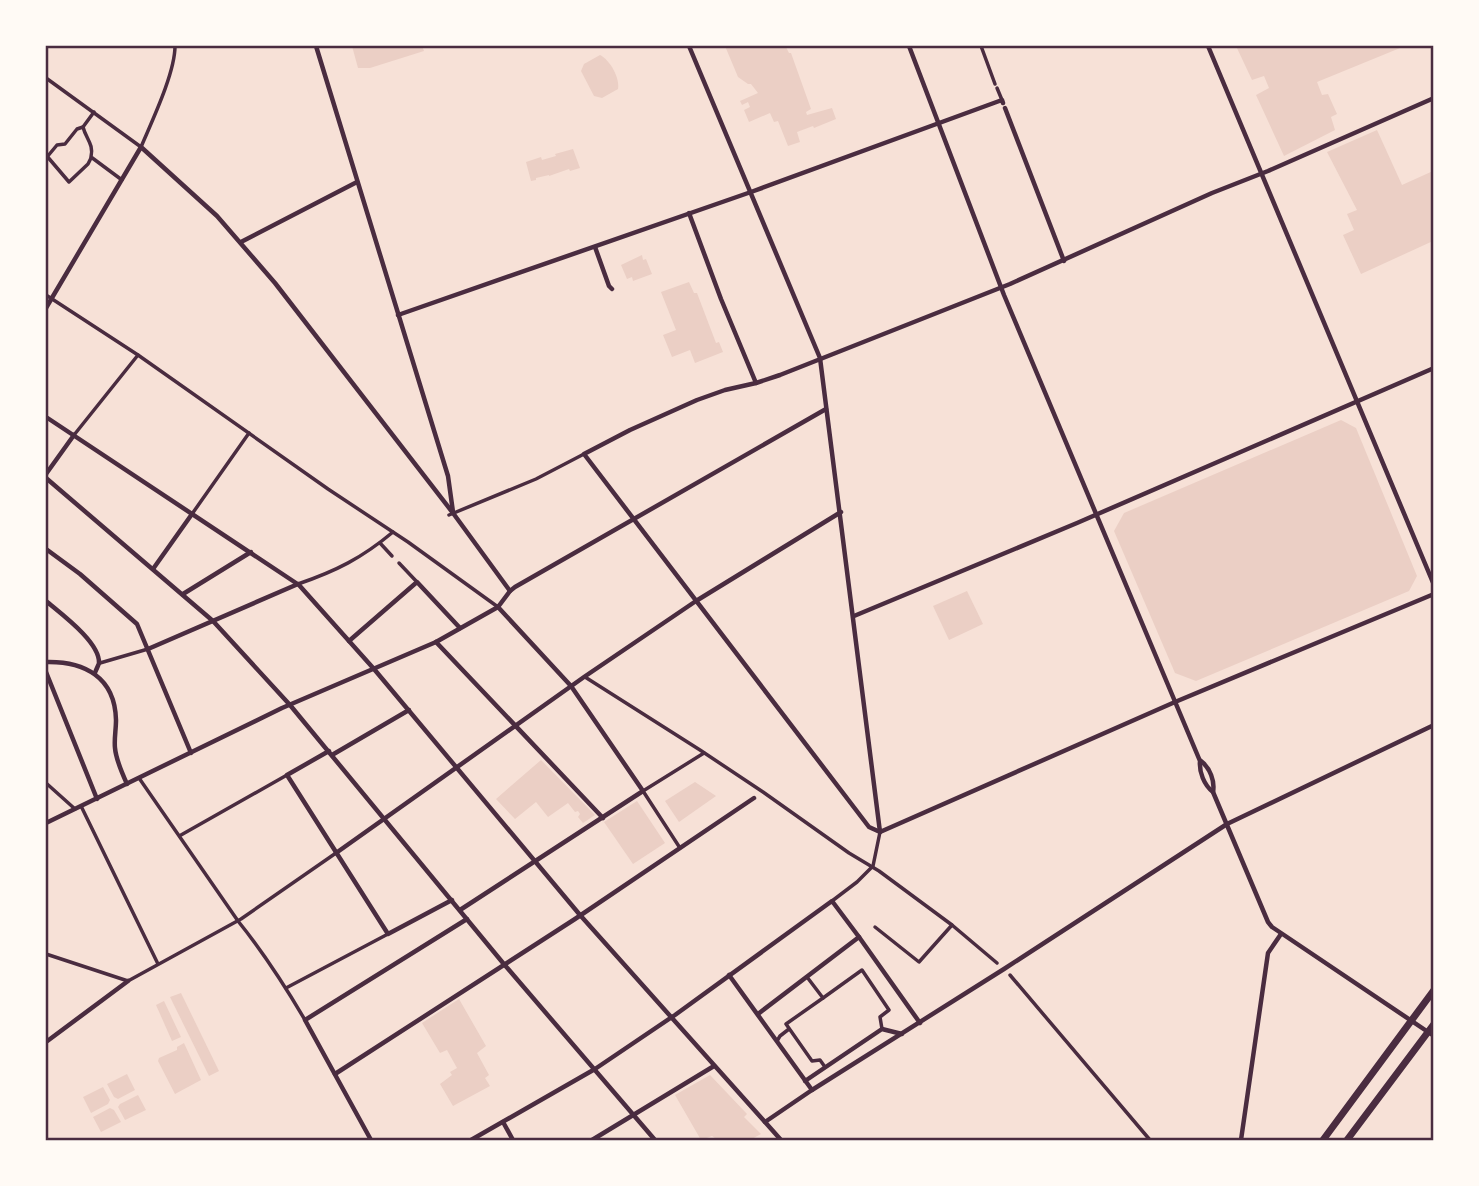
<svg xmlns="http://www.w3.org/2000/svg" width="1479" height="1186" viewBox="0 0 1479 1186" font-family="Merriweather,serif">
	<style>
		.green { fill: #ebcfc5 }
		.lines { fill: none; stroke-linecap: round; stroke-linejoin: round }
		.pedestrian { stroke: #4a2c40; stroke-width: 3.5 }
		.minor { stroke: #4a2c40; stroke-width: 4.5 }
		.primary { stroke: #4a2c40; stroke-width: 7 }
		.neatline { fill: none; stroke: #4a2c40; stroke-width: 2.5 }
	</style>
	<rect width="100%" height="100%" fill="#f7e1d7"/>
	<!-- green -->
	<g class="green">
		<path d="M352,46H422L424,51L370,68H358Z"/>
		<path d="M725,46H787L786,47L789,53H791L811,109L806,112L807,115L832,108L836,119L814,128L813,126L797,132L800,142L788,146L778,121L774,122L770,113L749,122L744,110L750,107L748,102L742,105L740,101L758,93L751,84H748L738,77Z"/>
		<path d="M1236,46H1405L1317,82L1322,95L1328,94L1337,114L1331,117L1335,130L1284,156L1256,95L1269,88L1264,76L1252,80Z"/>
		<path d="M600,55C610,60 620,78 618,89L602,98L594,96L581,71L584,64Z"/>
		<path d="M1377,130L1402,185L1433,171V241L1361,274L1343,235L1354,230L1347,214L1357,210L1327,152Z"/>
		<path d="M573,149L580,168L570,171L569,169L549,176V175L536,178V180L531,181L526,162L541,157L542,160L556,156L555,154Z"/>
		<path d="M642,255L643,260L646,259L652,274L633,281L632,277L627,279L621,265Z"/>
		<path d="M689,282L694,293H697L716,343L719,342L723,352L695,363L690,350L672,357L663,335L676,330L661,292Z"/>
		<path d="M1341,420L1356,428L1417,576L1409,591L1196,681L1175,673L1114,531L1124,513Z"/>
		<path d="M967,591L983,624L949,640L933,606Z"/>
		<path d="M541,760L595,815L583,823L578,817L580,814L578,811L575,812L568,803L548,817L536,802L515,819L496,799Z"/>
		<path d="M695,782L716,796L679,822L665,801Z"/>
		<path d="M637,801L665,843L633,864L604,822Z"/>
		<path d="M181,993L219,1071L209,1076L170,997Z"/>
		<path d="M459,999L486,1046L477,1053L489,1075L485,1078L490,1086L453,1106L440,1084L452,1075L450,1072L457,1068L447,1050L440,1053L422,1023Z"/>
		<path d="M164,1001L181,1037L172,1041L156,1005Z"/>
		<path d="M184,1043L201,1080L175,1094L158,1061L159,1058L177,1050V1047Z"/>
		<path d="M127,1074L135,1090L118,1099L114,1097L107,1084Z"/>
		<path d="M710,1075L747,1114L744,1117L761,1134L750,1140H718L712,1136L701,1140L675,1095Z"/>
		<path d="M103,1087L110,1100L108,1104L91,1113L83,1097Z"/>
		<path d="M138,1095L146,1110L125,1120L118,1107L120,1104Z"/>
		<path d="M110,1108L114,1110L121,1122L101,1132L93,1117Z"/>
	</g>
	<g class="lines">
		<!-- pedestrian -->
		<g class="pedestrian">
			<path d="M981,46L995,84"/>
			<path d="M46,78L141,147C152,121 175,73 175,46"/>
			<path d="M997,88L1002,100"/>
			<path d="M94,112L83,127C86,139 94,144 91,157L122,180"/>
			<path d="M46,155L69,182L88,164L91,158"/>
			<path d="M47,157L57,145L65,144L77,129L83,127"/>
			<path d="M46,295L138,355L328,489L408,542L498,607"/>
			<path d="M74,435L138,355"/>
			<path d="M192,514L249,433"/>
			<path d="M449,515L536,479L584,454"/>
			<path d="M380,543L392,556"/>
			<path d="M399,563L417,582"/>
			<path d="M298,584C336,571 362,558 393,532"/>
			<path d="M100,663L148,649"/>
			<path d="M585,677L700,750L763,792L849,853L879,871L952,925L997,963"/>
			<path d="M139,778L238,921C263,952 285,986 305,1020"/>
			<path d="M46,783L75,809"/>
			<path d="M81,806L158,964"/>
			<path d="M181,835L287,775"/>
			<path d="M680,848L643,791L704,753"/>
			<path d="M832,901L857,882L873,866L880,832"/>
			<path d="M875,927L919,962L952,925"/>
			<path d="M46,954L128,981L241,919L336,853"/>
			<path d="M1010,975L1150,1140"/>
			<path d="M807,977L823,998L786,1024L812,1061L820,1060L825,1067"/>
			<path d="M286,988L388,934"/>
			<path d="M823,998L862,970L889,1010L880,1017L882,1029"/>
			<path d="M777,1041L780,1036L789,1029"/>
		</g>
		<!-- minor -->
		<g class="minor">
			<path d="M316,46L448,476L453,512"/>
			<path d="M689,46L820,358L880,832L1175,702L1434,594"/>
			<path d="M909,46L1004,295L1200,761C1199,772 1204,785 1213,792L1268,922L1272,927L1281,933L1434,1036"/>
			<path d="M1208,46L1434,585"/>
			<path d="M1005,108L1064,261"/>
			<path d="M689,213L721,299L756,383"/>
			<path d="M241,242L357,182"/>
			<path d="M595,247L609,286L612,289"/>
			<path d="M46,308L141,147L217,216L275,283L453,513L510,591"/>
			<path d="M398,315L751,192L1002,100L1003,103"/>
			<path d="M46,417L299,585L374,669L580,915L781,1140"/>
			<path d="M46,474L74,435"/>
			<path d="M46,478L213,621L290,705L503,963L655,1140"/>
			<path d="M46,549L80,574L137,624L191,753"/>
			<path d="M153,569L192,514"/>
			<path d="M183,594L251,552"/>
			<path d="M46,601C60,613 100,642 99,663C99,664 95,672 95,673"/>
			<path d="M854,616L1077,523L1434,368"/>
			<path d="M349,641L417,582L460,628"/>
			<path d="M436,642L603,818"/>
			<path d="M148,649L298,584"/>
			<path d="M46,662C84,661 115,677 116,720C116,730 114,739 115,748C116,760 122,773 127,784"/>
			<path d="M46,672L97,799"/>
			<path d="M329,751L287,775L388,934L452,900"/>
			<path d="M332,755L409,710"/>
			<path d="M1201,761C1210,768 1215,781 1213,792"/>
			<path d="M46,823L282,708L436,642L498,607L510,591L515,587L826,409"/>
			<path d="M880,832L869,827L584,454L630,430L697,400L725,390L756,383L780,375L1010,284L1212,193L1268,171L1434,98"/>
			<path d="M336,853L584,677L696,601L841,512"/>
			<path d="M460,910L643,791L571,686L498,607"/>
			<path d="M729,975L812,1090"/>
			<path d="M758,1014L859,937L920,1023"/>
			<path d="M46,1042L128,981"/>
			<path d="M335,1074L575,919L754,798"/>
			<path d="M805,1081L882,1029L902,1034"/>
			<path d="M503,1122L513,1140"/>
			<path d="M765,1122L812,1090L1004,969L1227,824L1434,725"/>
			<path d="M371,1140L305,1020L467,919"/>
			<path d="M471,1140L595,1069L675,1015L832,901L859,937"/>
			<path d="M592,1140L714,1066"/>
			<path d="M1241,1140L1268,953L1281,934"/>
		</g>
		<!-- primary -->
		<g class="primary">
			<path d="M1323,1140L1434,990"/>
			<path d="M1347,1140L1434,1024"/>
		</g>
	</g>
	<!-- border -->
	<rect width="1479" height="1186" fill="none" stroke="#fffaf5" stroke-width="94"/>
	<rect x="47" y="47" width="1385" height="1092" class="neatline"/>
</svg>
